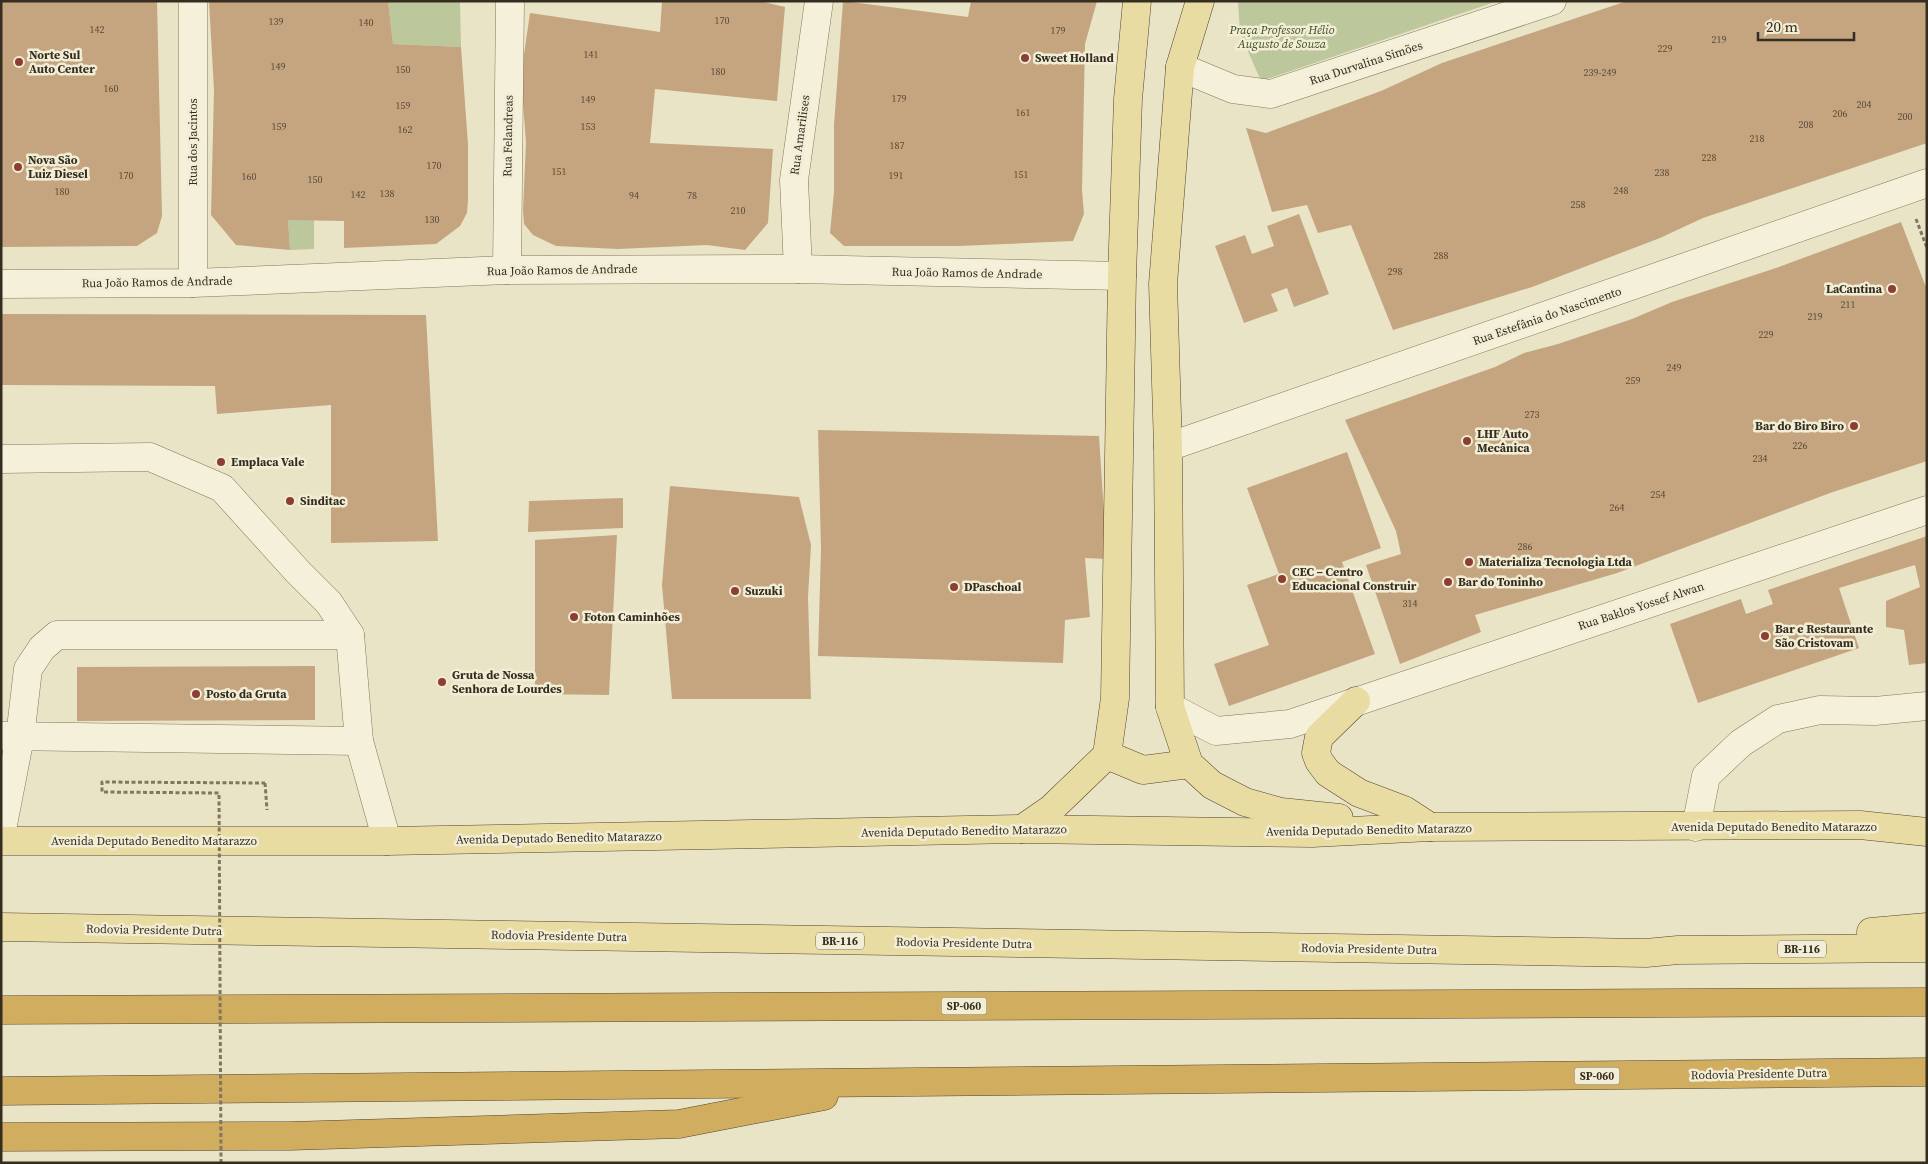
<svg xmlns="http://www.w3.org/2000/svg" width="1928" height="1164" viewBox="0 0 1928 1164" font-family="'Source Serif 4',serif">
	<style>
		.green { fill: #bcc79b }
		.building { fill: #c4a580 }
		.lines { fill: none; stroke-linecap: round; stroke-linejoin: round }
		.minor-casing { stroke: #83765e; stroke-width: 29 }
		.major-casing { stroke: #524431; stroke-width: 29 }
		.highway-casing { stroke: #524431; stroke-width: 29 }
		.path { stroke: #83765e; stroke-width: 3; stroke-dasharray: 4 2.5; stroke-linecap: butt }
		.minor { stroke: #f5f0d9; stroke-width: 28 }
		.major { stroke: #e9dca2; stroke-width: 28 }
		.highway { stroke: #d1ad5f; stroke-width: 28 }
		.path-bridge { stroke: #83765e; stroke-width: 3; stroke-dasharray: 4 2.5; stroke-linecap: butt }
		.poi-dot { fill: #8d3e33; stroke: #f2edd5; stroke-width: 2 }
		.labels { text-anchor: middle; stroke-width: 5; stroke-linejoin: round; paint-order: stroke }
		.number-label { font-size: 10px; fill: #594b38 }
		.shield { fill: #f2edd5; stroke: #6e6756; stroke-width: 1 }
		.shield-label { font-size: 11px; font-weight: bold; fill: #352d20 }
		.park-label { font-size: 12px; font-style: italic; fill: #414f28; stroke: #f2edd5 }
		.poi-label { font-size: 12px; font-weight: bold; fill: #352d20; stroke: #f2edd5; text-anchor: start }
		.street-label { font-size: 12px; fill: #352d20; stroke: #f2edd5 }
	</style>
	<rect width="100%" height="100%" fill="#eae4c6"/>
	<!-- green -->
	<g class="green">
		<path d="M388,1H460L461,47L393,44Z"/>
		<path d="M1238,1H1498L1261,81L1240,33Z"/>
		<path d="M288,220H314V249L290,250Z"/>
	</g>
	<!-- building -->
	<g class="building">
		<path d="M1,1H157L162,216L157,233L137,246L1,247Z"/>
		<path d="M209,1H388L393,44L461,47L468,145V199L467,213L460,226L436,244L344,248V221L288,220L290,250L236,245L211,215L214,90Z"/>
		<path d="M662,1H760L785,7L777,101L655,89L650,143L773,149L768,223L745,250L707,245L618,249L556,246L533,235L524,224L523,210L526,143L521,75L530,13L660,32Z"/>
		<path d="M843,1L968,17L971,1H1097L1085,44L1082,190L1084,214L1073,241L959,246H844L830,233L834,192V125Z"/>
		<path d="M1627,1H1927V143L1703,218L1660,238L1532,287L1393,330L1351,225L1318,233L1307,205L1272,212L1246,128L1266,133L1381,91L1442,63Z"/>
		<path d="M1299,214L1329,294L1294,307L1287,288L1271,294L1278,311L1244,323L1215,246L1245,235L1252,254L1274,246L1267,226Z"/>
		<path d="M1901,222L1927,290V461L1830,493L1617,573L1475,615L1481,632L1400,664L1366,565L1401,554L1396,531L1345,420L1495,367L1524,353L1558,344L1632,319L1672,302L1773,269Z"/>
		<path d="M1,314L426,315L438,541L331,543V405L217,414L215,386L1,385Z"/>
		<path d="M818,430L1099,436L1107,559L1085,558L1090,617L1065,620L1063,663L818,656L821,549Z"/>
		<path d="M1347,452L1381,548L1342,562L1375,654L1229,706L1214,664L1269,645L1247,585L1279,574L1247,488Z"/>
		<path d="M670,486L799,497L811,545L808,597L811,699H672L662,585Z"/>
		<path d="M623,498V528L528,532L529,501Z"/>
		<path d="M617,535L609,695L535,694V540Z"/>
		<path d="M1927,536V663L1909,665L1904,630L1886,627V601L1920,587L1915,565L1839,588L1859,648L1698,703L1670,624L1741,599L1746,614L1773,604L1768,590Z"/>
		<path d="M315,666V720L77,721V667Z"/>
	</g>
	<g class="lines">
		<!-- minor casing -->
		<g class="minor-casing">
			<g id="minor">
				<path d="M1180,67L1233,89L1271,94L1552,1"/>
				<path d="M798,269L794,180L819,1"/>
				<path d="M507,270L510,1"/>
				<path d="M193,283V1"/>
				<path d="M1,284L193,283L507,270L798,269L1122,276"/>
				<path d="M1168,447L1927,183"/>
				<path d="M1,459L150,457L222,488L298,572L329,603L350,635L359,741L387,841"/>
				<path d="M1170,707L1216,731L1290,724L1927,510"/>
				<path d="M3,736L359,741"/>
				<path d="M1696,827L1706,776L1741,743L1778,719L1820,710L1875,711L1927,706"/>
				<path d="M1,835L20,737L28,669L42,648L57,635H350"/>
			</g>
		</g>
		<!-- major casing -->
		<g class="major-casing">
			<g id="major">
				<path d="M1200,1L1180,67L1163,284L1168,447L1170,707L1189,764L1212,785L1245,802L1281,812L1339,818"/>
				<path d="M1356,701L1319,737L1316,753L1319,761L1328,773L1359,793L1404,810L1430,827"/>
				<path d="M1107,755L1143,770L1189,764"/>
				<path d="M1022,829L1051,809L1107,755L1115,698L1122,276L1128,99L1137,1"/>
				<path d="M1,841H387L1022,829L1312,833L1430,827L1860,825L1927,832"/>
				<path d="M1,927L1646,953L1678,950L1927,948"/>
				<path d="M1871,932L1927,927"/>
			</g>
		</g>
		<!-- highway casing -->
		<g class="highway-casing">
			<g id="highway">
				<path d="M1,1010L1927,1002"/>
				<path d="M1,1091L1927,1072"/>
				<path d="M1,1137L290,1136L679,1124L824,1096"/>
			</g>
		</g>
		<!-- path -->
		<g class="path">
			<path d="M1916,219L1927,248"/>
			<path d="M265,783L267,810"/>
		</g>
		<!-- minor -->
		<use href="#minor" class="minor"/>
		<!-- major -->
		<use href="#major" class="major"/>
		<!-- highway -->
		<use href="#highway" class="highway"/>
		<!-- path-bridge -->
		<path class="path-bridge" d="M221,1163L219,793L102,792V782L265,783"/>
	</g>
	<!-- markers -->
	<g class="poi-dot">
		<circle cx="1025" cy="58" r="5"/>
		<circle cx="19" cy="62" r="5"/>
		<circle cx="18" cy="167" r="5"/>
		<circle cx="1892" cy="289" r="5"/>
		<circle cx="1854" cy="426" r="5"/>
		<circle cx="1467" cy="441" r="5"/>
		<circle cx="221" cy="462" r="5"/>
		<circle cx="290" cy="501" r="5"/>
		<circle cx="1469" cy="562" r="5"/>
		<circle cx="1282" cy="579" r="5"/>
		<circle cx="1448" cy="582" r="5"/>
		<circle cx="954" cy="587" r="5"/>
		<circle cx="735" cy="591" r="5"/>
		<circle cx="574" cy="617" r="5"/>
		<circle cx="1765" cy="636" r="5"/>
		<circle cx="442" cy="682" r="5"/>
		<circle cx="196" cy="694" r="5"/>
	</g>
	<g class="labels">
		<!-- number labels -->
		<g class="number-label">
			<text x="722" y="24">170</text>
			<text x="276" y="25">139</text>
			<text x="366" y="26">140</text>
			<text x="97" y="33">142</text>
			<text x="1058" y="34">179</text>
			<text x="1719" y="43">219</text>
			<text x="1665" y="52">229</text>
			<text x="591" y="58">141</text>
			<text x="278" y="70">149</text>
			<text x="403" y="73">150</text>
			<text x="718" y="75">180</text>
			<text x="1600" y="76">239-249</text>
			<text x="111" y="92">160</text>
			<text x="899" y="102">179</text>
			<text x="588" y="103">149</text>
			<text x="1864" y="108">204</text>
			<text x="403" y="109">159</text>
			<text x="1023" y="116">161</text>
			<text x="1840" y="117">206</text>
			<text x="1905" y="120">200</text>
			<text x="1806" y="128">208</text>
			<text x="279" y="130">159</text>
			<text x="588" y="130">153</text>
			<text x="405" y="133">162</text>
			<text x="1757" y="142">218</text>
			<text x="897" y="149">187</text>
			<text x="1709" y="161">228</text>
			<text x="434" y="169">170</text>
			<text x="559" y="175">151</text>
			<text x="1662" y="176">238</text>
			<text x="1021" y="178">151</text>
			<text x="126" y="179">170</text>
			<text x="896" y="179">191</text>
			<text x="249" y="180">160</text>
			<text x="315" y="183">150</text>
			<text x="1621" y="194">248</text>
			<text x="62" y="195">180</text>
			<text x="387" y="197">138</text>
			<text x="358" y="198">142</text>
			<text x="634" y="199">94</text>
			<text x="692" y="199">78</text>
			<text x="1578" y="208">258</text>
			<text x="738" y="214">210</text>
			<text x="432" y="223">130</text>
			<text x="1441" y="259">288</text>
			<text x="1395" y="275">298</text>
			<text x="1848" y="308">211</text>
			<text x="1815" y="320">219</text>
			<text x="1766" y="338">229</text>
			<text x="1674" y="371">249</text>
			<text x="1633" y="384">259</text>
			<text x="1532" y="418">273</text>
			<text x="1800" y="449">226</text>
			<text x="1760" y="462">234</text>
			<text x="1658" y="498">254</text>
			<text x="1617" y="511">264</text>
			<text x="1525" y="550">286</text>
			<text x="1410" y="607">314</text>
		</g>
		<!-- shield labels -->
		<g class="shield">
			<rect x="816" y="932.5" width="48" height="17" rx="4"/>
			<rect x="1778" y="940.5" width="48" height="17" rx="4"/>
			<rect x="941.5" y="997.5" width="45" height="17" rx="4"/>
			<rect x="1574.5" y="1067.5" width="45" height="17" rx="4"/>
		</g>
		<g class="shield-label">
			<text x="840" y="945">BR-116</text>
			<text x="1802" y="953">BR-116</text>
			<text x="964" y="1010">SP-060</text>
			<text x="1597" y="1080">SP-060</text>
		</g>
		<!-- park labels -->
		<g class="park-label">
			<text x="1282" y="34">Praça Professor Hélio<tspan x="1282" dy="14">Augusto de Souza</tspan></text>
		</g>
		<!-- poi labels -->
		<g class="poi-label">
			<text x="29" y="59">Norte Sul<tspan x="29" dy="14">Auto Center</tspan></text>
			<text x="1035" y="62">Sweet Holland</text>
			<text x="28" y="164">Nova São<tspan x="28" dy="14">Luiz Diesel</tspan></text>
			<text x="1882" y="293" text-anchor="end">LaCantina</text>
			<text x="1844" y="430" text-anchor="end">Bar do Biro Biro</text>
			<text x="1477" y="438">LHF Auto<tspan x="1477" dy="14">Mecânica</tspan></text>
			<text x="231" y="466">Emplaca Vale</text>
			<text x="300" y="505">Sinditac</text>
			<text x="1479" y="566">Materializa Tecnologia Ltda</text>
			<text x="1292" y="576">CEC – Centro<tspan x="1292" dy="14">Educacional Construir</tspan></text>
			<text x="1458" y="586">Bar do Toninho</text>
			<text x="964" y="591">DPaschoal</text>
			<text x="745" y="595">Suzuki</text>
			<text x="584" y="621">Foton Caminhões</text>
			<text x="1775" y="633">Bar e Restaurante<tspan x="1775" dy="14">São Cristovam</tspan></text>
			<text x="452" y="679">Gruta de Nossa<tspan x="452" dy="14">Senhora de Lourdes</tspan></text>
			<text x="206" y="698">Posto da Gruta</text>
		</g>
		<!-- street labels -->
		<g class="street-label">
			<text transform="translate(1366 63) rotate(-18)" y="4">Rua Durvalina Simões</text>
			<text transform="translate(800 135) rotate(-82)" y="4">Rua Amarilises</text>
			<text transform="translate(508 136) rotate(-89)" y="4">Rua Felandreas</text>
			<text transform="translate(193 142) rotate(-90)" y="4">Rua dos Jacintos</text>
			<text transform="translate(562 270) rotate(-1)" y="4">Rua João Ramos de Andrade</text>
			<text transform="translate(967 273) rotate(1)" y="4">Rua João Ramos de Andrade</text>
			<text transform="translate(157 282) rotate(-1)" y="4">Rua João Ramos de Andrade</text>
			<text transform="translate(1547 316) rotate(-19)" y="4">Rua Estefânia do Nascimento</text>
			<text transform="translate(1641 606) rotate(-18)" y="4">Rua Baklos Yossef Alwan</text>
			<text x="1774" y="831">Avenida Deputado Benedito Matarazzo</text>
			<text transform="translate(1369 830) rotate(-1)" y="4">Avenida Deputado Benedito Matarazzo</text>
			<text transform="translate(964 831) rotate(-1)" y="4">Avenida Deputado Benedito Matarazzo</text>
			<text transform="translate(559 838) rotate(-1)" y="4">Avenida Deputado Benedito Matarazzo</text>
			<text x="154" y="845">Avenida Deputado Benedito Matarazzo</text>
			<text transform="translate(154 930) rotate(1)" y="4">Rodovia Presidente Dutra</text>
			<text transform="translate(559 936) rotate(1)" y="4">Rodovia Presidente Dutra</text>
			<text transform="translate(964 943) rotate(1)" y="4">Rodovia Presidente Dutra</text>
			<text transform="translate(1369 949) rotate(1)" y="4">Rodovia Presidente Dutra</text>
			<text transform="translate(1759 1074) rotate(-1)" y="4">Rodovia Presidente Dutra</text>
		</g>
	</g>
	<!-- border -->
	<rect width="1928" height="1164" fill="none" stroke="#352d20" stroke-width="5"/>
	<!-- scale -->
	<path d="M1758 32v8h96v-8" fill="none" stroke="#352d20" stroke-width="2.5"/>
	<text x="1766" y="32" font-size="15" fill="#352d20" stroke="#f2edd5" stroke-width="4" paint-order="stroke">20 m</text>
</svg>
